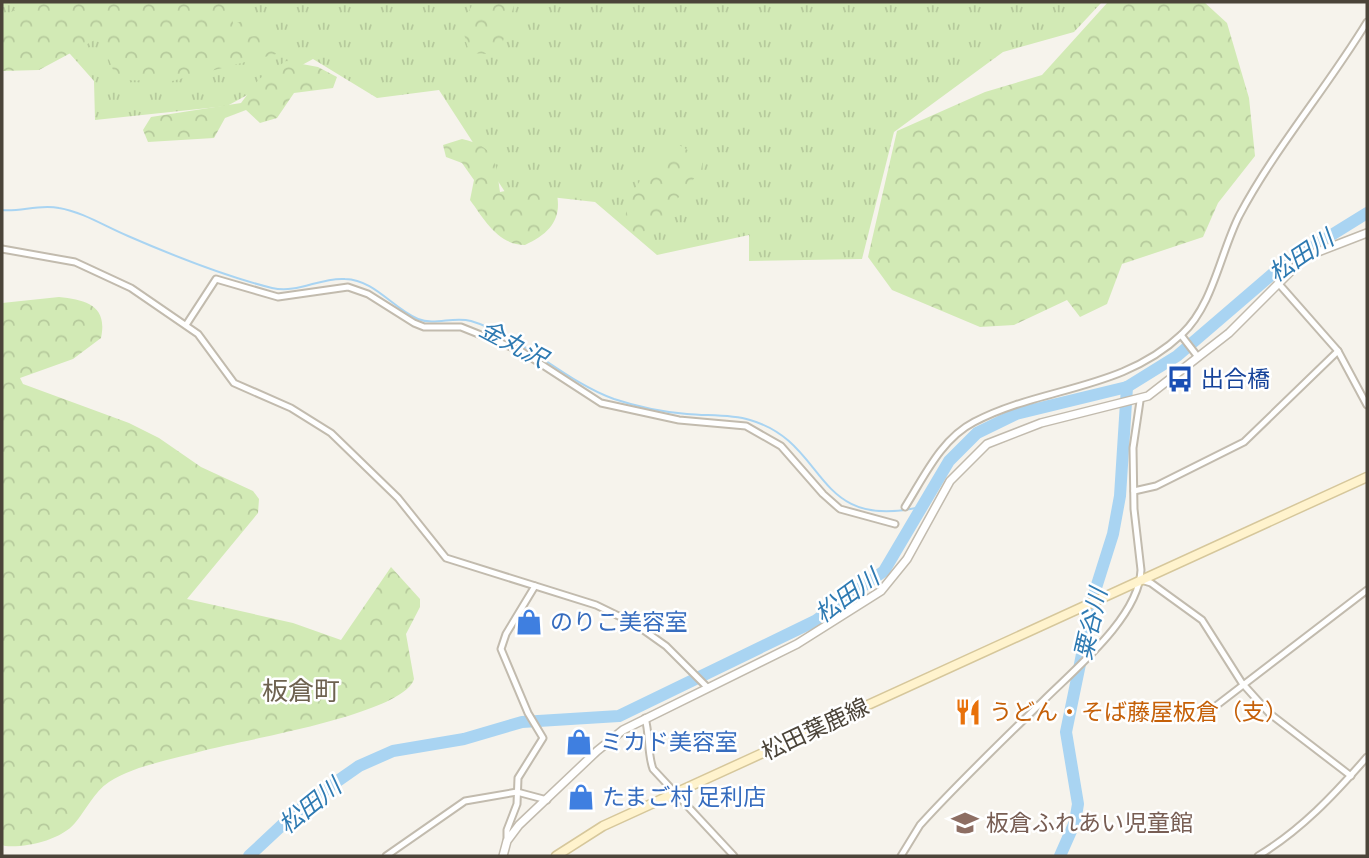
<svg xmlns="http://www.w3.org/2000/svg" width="1369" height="858" viewBox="0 0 1369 858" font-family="'Sofia Sans Condensed','Noto Sans JP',sans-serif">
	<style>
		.grass { fill: url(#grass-tufts) }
		.forest { fill: url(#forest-crowns) }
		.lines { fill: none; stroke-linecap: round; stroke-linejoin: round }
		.stream { stroke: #a9d4f2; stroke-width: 2 }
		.river { stroke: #a9d4f2; stroke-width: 12 }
		.minor-casing { stroke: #c2bbae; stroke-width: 9 }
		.tertiary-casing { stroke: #c2bbae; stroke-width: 10 }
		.secondary-casing { stroke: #d6c79b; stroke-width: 11 }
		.minor { stroke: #fff; stroke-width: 5 }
		.tertiary { stroke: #fff; stroke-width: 7 }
		.secondary { stroke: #fff3cd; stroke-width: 8 }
		.labels { text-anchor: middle; stroke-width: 5; stroke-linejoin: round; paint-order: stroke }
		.transit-label { font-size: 23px; fill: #164399; stroke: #fff; text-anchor: start }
		.shop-label { font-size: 23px; fill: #366cbe; stroke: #fff; text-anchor: start }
		.food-label { font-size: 23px; fill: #c56008; stroke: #fff; text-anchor: start }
		.street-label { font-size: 23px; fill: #4b4439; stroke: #fff }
		.education-label { font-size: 23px; fill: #785e54; stroke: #fff; text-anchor: start }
		.water-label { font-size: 24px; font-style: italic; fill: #2e7ab2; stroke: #fff }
		.quarter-label { font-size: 26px; fill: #6e6250; stroke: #fff }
	</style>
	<defs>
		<pattern id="grass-tufts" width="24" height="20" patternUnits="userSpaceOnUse" patternTransform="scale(1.75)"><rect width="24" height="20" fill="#d2eab5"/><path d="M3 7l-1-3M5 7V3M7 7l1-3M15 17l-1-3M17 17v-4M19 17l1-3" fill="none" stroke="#b6ca9c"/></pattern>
		<pattern id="forest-crowns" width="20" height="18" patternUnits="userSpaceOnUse" patternTransform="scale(1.75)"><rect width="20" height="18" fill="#d2eab5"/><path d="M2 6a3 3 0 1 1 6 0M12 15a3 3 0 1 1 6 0" fill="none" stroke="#b6ca9c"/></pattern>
	</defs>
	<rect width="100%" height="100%" fill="#f6f3ec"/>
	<!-- grass -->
	<path class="grass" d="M2,2H1102L1074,32L1003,52L894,132L862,259L749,261V235L657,255L595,202L505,192L439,90L377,98L313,59L227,106L95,120L94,81L32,11L2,30Z"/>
	<!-- forest -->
	<g class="forest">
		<path d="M27,2H231L233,24L256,17L247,37L278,33L276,54L172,81L117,80L106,52V34L39,70L2,71V18Z"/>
		<path d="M475,2H515L503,41L488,54L470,53C462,33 460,20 475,2Z"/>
		<path d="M1108,2H1204L1227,23L1249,98L1255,156L1218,203L1203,237L1122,264L1107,304L1080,317L1067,300L1014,325L980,327L892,290L868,257L897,131L985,92L1042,75Z"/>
		<path d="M286,61L318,67L337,77L333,88L294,93L277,118L260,123L246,110L225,118L214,138L148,142L143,130L151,117L241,103L259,79Z"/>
		<path d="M462,139C496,147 496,161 500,192L524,187L556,190C563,218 551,233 525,245C498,245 484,219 470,200L474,180L462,163L446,157L443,145Z"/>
		<path d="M674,142L703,159L701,170L652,230L634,233L625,225C624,194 652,162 674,142Z"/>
		<path d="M59,297C86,300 108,305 101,338L73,359L20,378L23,384L129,423L159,438L201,467L253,491L259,499L258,513L187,599L293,623L341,640L391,567L420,599V607L406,634L414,679C404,714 243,740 206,750C175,759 135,765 109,782C94,792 86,810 75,823C61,840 26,848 5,846L2,845V303Z"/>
	</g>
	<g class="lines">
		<!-- stream -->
		<path class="stream" d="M2,210C20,212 39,204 59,208C83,212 106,227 128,236C174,256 224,276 272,288C298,294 320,277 345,279C375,280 392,308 418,319C435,326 453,316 471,321C524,337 562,380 614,399C638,407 662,412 687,414C707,416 730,414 750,420C830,443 811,532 921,507"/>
		<!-- river -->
		<g class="river">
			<path d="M249,856L295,813L339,780L359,766L393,751L464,739L522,722L619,716L815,621L884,571L949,461L977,433L1016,414L1127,387L1177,356L1283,265L1367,213"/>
			<path d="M1060,856L1075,822L1078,804L1066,732L1095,591L1113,534L1120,496L1127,387"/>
		</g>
		<!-- minor casing -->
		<g class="minor-casing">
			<g id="minor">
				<path d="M2,249L75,262L131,288L198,334L234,383L291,408L331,433L398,498L446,558L596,605L635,624L666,646L707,687"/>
				<path d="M1279,284L1338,351"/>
				<path d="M186,325L216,279L278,297L348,287L368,294L414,323L424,327H461L521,351L601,403L679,420L746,426L781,446L823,494L840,509L895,524"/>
				<path d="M1181,335L1198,357"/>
				<path d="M1134,491L1156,486L1244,442L1338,351L1367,405"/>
				<path d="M905,507C924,477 941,439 974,422C1043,386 1122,391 1182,334C1213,305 1220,254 1239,216C1275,148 1327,88 1367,22"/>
				<path d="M1141,580L1151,583L1202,620L1242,683L1269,713L1351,776"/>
				<path d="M1208,712L1367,590"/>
				<path d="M645,718C650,735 647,752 653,769L734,856"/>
				<path d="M507,841V830L517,804L518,778L543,738L528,713L501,649L506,634L535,586"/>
				<path d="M386,856L465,801L517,792L547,800"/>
				<path d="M901,856L920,825C959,782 1002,741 1044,700C1075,669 1139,617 1141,570L1134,509L1133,448L1140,401"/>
				<path d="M1258,856C1301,830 1334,795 1367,757"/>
			</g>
		</g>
		<!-- tertiary casing -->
		<g class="tertiary-casing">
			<path id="tertiary" d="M503,856L507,841L519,825L597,751L623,730L797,644L881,591L907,559L950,481L987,444L1041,423L1148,396L1229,333L1305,257L1367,233"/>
		</g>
		<!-- secondary casing -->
		<g class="secondary-casing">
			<path id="secondary" d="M556,856L603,826L1367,477"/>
		</g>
		<!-- minor -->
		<use href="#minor" class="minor"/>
		<!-- tertiary -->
		<use href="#tertiary" class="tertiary"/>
		<!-- secondary -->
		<use href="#secondary" class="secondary"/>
	</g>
	<!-- icons -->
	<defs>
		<g id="bus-bare" transform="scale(2.1)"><path d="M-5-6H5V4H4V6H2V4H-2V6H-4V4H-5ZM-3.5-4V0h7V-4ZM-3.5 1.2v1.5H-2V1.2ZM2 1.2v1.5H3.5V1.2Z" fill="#1a4fb4" stroke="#fff" stroke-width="2.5" paint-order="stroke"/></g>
		<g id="shop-bare" transform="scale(2.1)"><path d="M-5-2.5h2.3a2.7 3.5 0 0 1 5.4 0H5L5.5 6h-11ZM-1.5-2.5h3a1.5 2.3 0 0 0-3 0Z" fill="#3f7fe0" stroke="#fff" stroke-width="2.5" paint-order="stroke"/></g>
		<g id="restaurant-bare" transform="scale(2.1)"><path d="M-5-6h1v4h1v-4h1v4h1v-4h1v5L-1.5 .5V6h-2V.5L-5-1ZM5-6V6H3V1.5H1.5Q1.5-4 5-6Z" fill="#e8710a" stroke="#fff" stroke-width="2.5" paint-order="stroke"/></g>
		<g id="school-bare" transform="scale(2.1)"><path d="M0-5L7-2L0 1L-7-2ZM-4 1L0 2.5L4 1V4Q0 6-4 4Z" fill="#8d6e63" stroke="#fff" stroke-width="2.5" paint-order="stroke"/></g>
	</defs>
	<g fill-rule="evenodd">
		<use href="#bus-bare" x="1180" y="379"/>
		<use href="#shop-bare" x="529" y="622"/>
		<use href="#restaurant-bare" x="968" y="712"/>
		<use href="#shop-bare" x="579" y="742"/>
		<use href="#shop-bare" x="581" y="797"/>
		<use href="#school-bare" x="965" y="823"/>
	</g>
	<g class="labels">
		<!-- transit labels -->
		<g class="transit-label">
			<text x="1201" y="387">出合橋</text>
		</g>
		<!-- shop labels -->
		<g class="shop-label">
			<text x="550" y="630">のりこ美容室</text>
			<text x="600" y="750">ミカド美容室</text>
			<text x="602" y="805">たまご村 足利店</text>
		</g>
		<!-- food labels -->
		<g class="food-label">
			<text x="989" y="720">うどん・そば藤屋板倉（支）</text>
		</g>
		<!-- street labels -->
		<g class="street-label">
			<text transform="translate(815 729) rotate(-25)" y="8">松田葉鹿線</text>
		</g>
		<!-- education labels -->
		<g class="education-label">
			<text x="986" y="831">板倉ふれあい児童館</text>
		</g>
		<!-- water labels -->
		<g class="water-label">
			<text transform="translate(1301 256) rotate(-34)" y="8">松田川</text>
			<text transform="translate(513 344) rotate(28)" y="8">金丸沢</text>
			<text transform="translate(847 596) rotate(-36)" y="8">松田川</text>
			<text transform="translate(1091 624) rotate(-77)" y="8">粟谷川</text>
			<text transform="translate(310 806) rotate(-39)" y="8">松田川</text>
		</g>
		<!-- quarter labels -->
		<g class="quarter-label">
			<text x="301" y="700">板倉町</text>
		</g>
	</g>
	<!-- border -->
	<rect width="1369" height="858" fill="none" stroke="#4b4439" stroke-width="7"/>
</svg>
